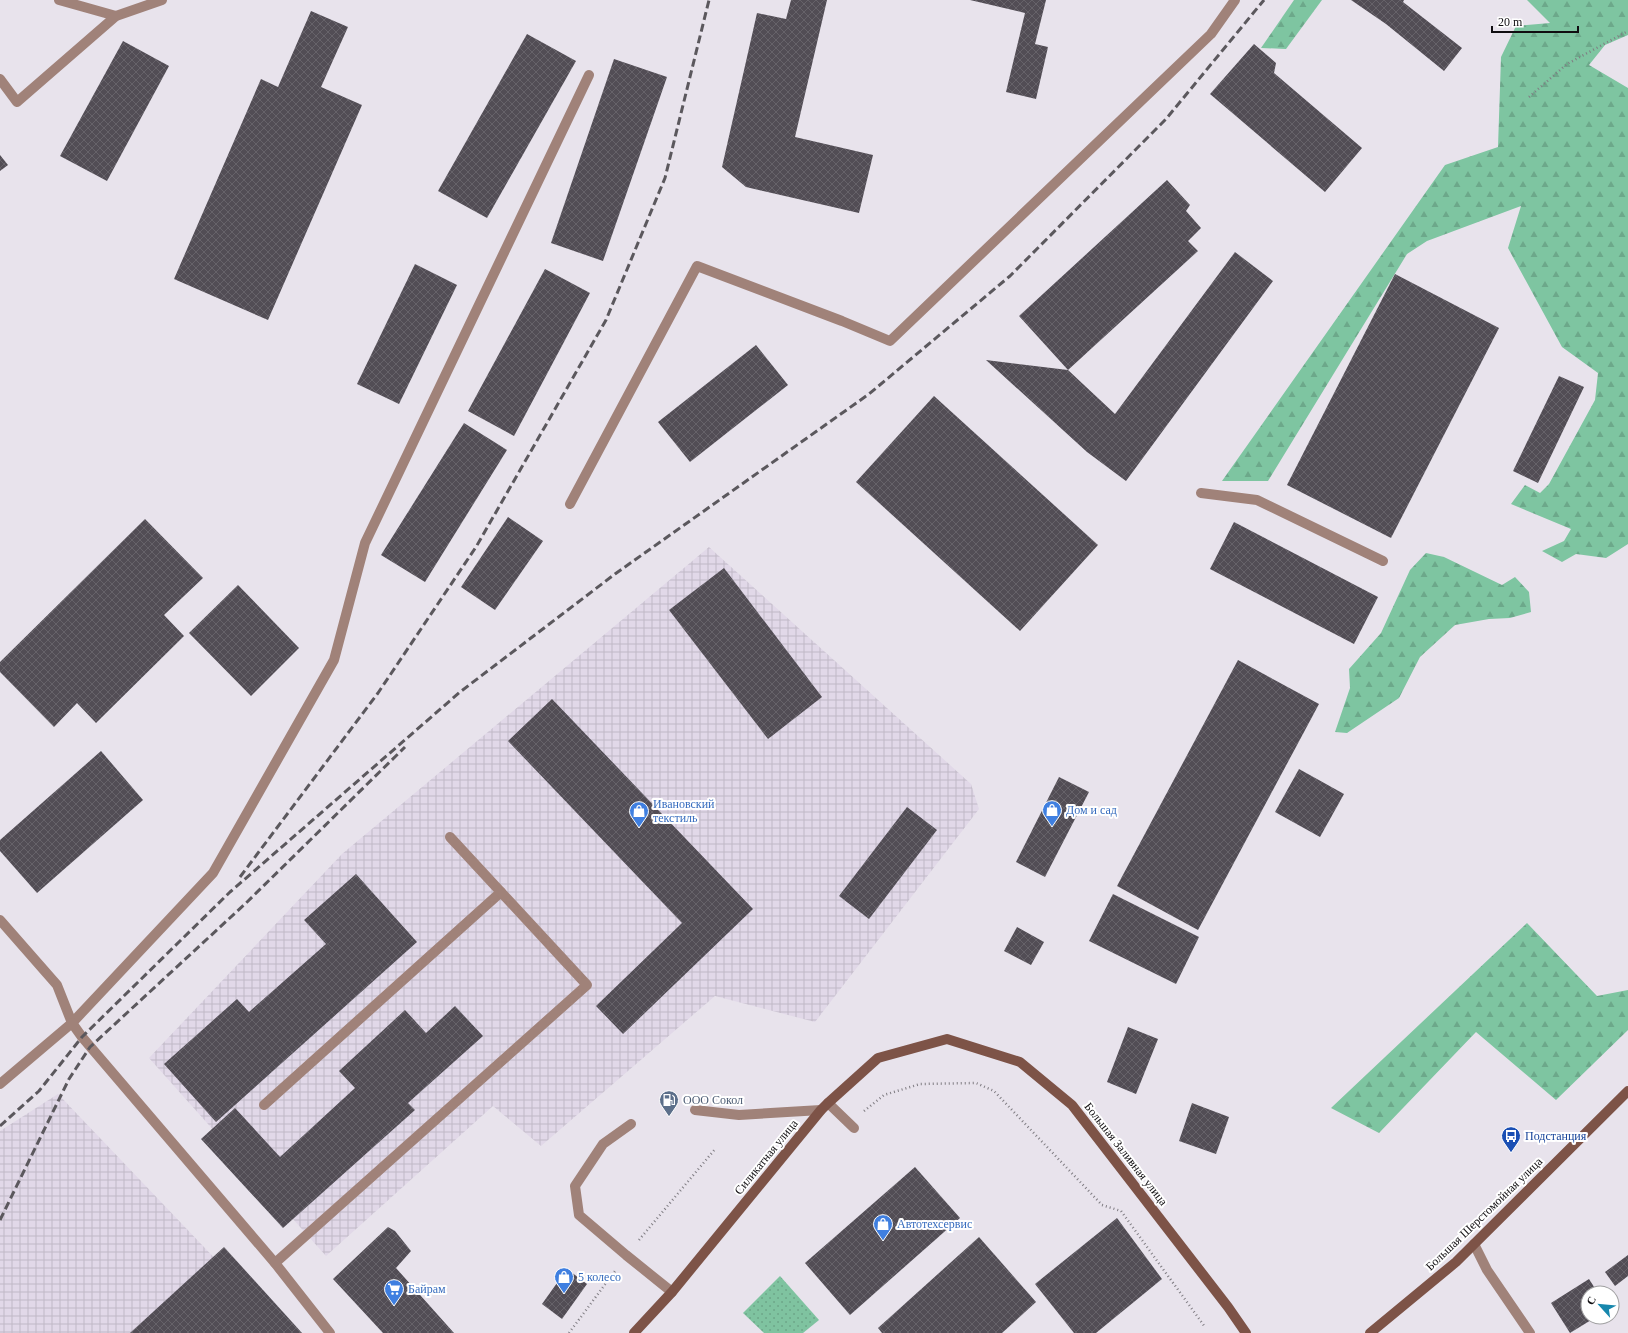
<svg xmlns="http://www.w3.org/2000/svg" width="1628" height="1333" viewBox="0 0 1628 1333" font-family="Georgia,serif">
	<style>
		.industrial { fill: url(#industrial-grid) }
		.grass { fill: url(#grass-dots) }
		.forest { fill: url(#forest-firs) }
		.building { fill: url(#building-cross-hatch) }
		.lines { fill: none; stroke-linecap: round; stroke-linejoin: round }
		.path { stroke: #7f7c82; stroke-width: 2.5; stroke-dasharray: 1 3; stroke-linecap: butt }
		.lane { stroke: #a08279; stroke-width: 10 }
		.street { stroke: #a08279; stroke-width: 10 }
		.secondary { stroke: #7d5347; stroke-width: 10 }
		.rail { stroke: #5b585d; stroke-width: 3; stroke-dasharray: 8 4; stroke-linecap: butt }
		.labels { text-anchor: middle; stroke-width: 4; stroke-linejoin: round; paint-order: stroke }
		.shop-label { font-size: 12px; fill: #366cbe; stroke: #fff; text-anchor: start }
		.service-label { font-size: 12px; fill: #4e5e75; stroke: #fff; text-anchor: start }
		.transit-label { font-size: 12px; fill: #164399; stroke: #fff; text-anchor: start }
		.street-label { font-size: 12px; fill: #100e11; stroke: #fff }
	</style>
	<defs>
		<pattern id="industrial-grid" width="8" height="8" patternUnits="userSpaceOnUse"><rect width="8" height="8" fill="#e1d8e8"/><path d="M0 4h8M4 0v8" fill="none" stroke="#c0b8c6"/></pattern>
		<pattern id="grass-dots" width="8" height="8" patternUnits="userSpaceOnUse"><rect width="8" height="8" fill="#7fc3a0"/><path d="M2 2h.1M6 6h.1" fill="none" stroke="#6da689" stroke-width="1.8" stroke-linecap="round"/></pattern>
		<pattern id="forest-firs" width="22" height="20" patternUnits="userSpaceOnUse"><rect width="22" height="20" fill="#7ec5a1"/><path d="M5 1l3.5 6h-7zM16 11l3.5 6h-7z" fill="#6ca88a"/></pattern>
		<pattern id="building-cross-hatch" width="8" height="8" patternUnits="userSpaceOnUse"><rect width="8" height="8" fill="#524d55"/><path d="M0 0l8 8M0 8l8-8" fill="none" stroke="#666269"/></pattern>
	</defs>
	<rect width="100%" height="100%" fill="#e8e3ec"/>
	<!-- industrial -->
	<g class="industrial">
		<path d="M709,547L971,784L979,809L815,1022L715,996L541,1146L493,1106L326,1256L149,1058L342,854Z"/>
		<path d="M58,1094L286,1333H0V1131Z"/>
	</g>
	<!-- grass -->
	<path class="grass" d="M780,1276L819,1320L803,1333H764L743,1313Z"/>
	<!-- forest -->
	<g class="forest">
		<path d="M1294,0H1322L1286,49L1261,48Z"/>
		<path d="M1527,0H1628V35L1605,45L1589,65L1628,88V544L1606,558L1576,554L1562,562L1542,551L1564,541L1571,529L1511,504L1525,485L1540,493L1549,484L1595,400L1598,373L1562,347L1508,248L1521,206L1427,241L1407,254L1268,481H1222L1445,165L1498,147L1501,57L1516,26L1550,23Z"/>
		<path d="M1426,553L1444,557L1502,585L1515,577L1529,592L1531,612L1510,618L1489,619L1455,625L1420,657L1399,698L1347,733L1335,732L1350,688L1349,669L1381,633L1410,570Z"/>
		<path d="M1527,923L1597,996L1628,990V1030L1556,1100L1476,1032L1379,1133L1331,1108Z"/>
	</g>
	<!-- building -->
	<g class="building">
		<path d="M791,0H827L795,137L873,155L859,213L746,187L722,167L757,13L786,19Z"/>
		<path d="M970,0H1046L1035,44L1048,47L1036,99L1006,92L1025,13Z"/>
		<path d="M1351,0H1404L1403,2L1462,48L1444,71L1386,24Z"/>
		<path d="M311,11L348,27L321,87L362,105L268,320L174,279L261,79L278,87Z"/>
		<path d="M527,34L576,61L487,218L438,191Z"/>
		<path d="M123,41L169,66L107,181L60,156Z"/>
		<path d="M1254,44L1276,63L1274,73L1362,148L1325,192L1210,94Z"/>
		<path d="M614,59L667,77L603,261L551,243Z"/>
		<path d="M0,155L8,165L0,171Z"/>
		<path d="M1167,180L1190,205L1186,211L1201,228L1188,241L1198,251L1068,370L1019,316Z"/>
		<path d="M1235,252L1273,281L1126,481L1087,452L986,360L1068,370L1115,414Z"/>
		<path d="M415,264L457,285L399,404L357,384Z"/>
		<path d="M545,269L590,293L514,436L468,411Z"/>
		<path d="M1395,274L1499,328L1391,538L1287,485Z"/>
		<path d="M756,345L788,385L690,462L658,422Z"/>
		<path d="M1559,376L1584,387L1538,483L1513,471Z"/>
		<path d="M934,396L1098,545L1020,631L856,482Z"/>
		<path d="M464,423L507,450L425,582L381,555Z"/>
		<path d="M508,517L543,541L495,610L461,587Z"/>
		<path d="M145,519L203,578L164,615L184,636L96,723L77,703L54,727L0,672V662Z"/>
		<path d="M1234,522L1378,597L1354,644L1210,569Z"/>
		<path d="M724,568L822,697L768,739L669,610Z"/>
		<path d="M238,585L299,648L251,696L189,633Z"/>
		<path d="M1238,660L1319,704L1198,930L1117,886Z"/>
		<path d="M552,699L753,909L623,1034L596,1006L682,923L508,741Z"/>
		<path d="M101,751L143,800L37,893L0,851V840Z"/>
		<path d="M1299,769L1344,794L1320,837L1275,812Z"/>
		<path d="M1059,777L1089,792L1045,877L1016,862Z"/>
		<path d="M907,807L937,830L869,919L839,896Z"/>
		<path d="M356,874L417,942L216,1122L164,1064L237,999L249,1012L326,944L304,920Z"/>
		<path d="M1113,894L1199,937L1176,984L1089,941Z"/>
		<path d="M1017,927L1044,942L1031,965L1004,951Z"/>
		<path d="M455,1006L483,1036L408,1103L415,1110L283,1228L201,1139L235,1108L280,1157L355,1088L339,1071L405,1010L426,1033Z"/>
		<path d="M1128,1027L1158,1039L1136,1094L1107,1082Z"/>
		<path d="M1192,1103L1229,1117L1216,1154L1179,1141Z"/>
		<path d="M915,1167L960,1218L850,1315L805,1263Z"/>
		<path d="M1117,1218L1162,1279L1096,1333H1074L1035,1284Z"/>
		<path d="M388,1227L395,1231L411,1251L396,1268L454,1333H383L333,1279Z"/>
		<path d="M979,1237L1036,1302L1002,1333H882L878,1328Z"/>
		<path d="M224,1247L302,1333H130Z"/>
		<path d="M1628,1255V1276L1615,1286L1605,1272Z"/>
		<path d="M567,1269L587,1284L562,1319L542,1304Z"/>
		<path d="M1589,1279L1598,1293H1588V1317H1596L1570,1333L1551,1303Z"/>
	</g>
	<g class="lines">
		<!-- path -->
		<g class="path">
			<path d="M1529,97L1567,64L1628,31"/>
			<path d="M864,1111L884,1095L920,1084L976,1083L994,1091L1102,1205L1121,1211L1205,1327"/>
			<path d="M639,1240L716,1148"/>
			<path d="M569,1333L615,1271"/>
		</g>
		<!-- lane -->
		<g class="lane">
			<path d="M59,0L116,16"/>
			<path d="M0,79L17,102L116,16L162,0"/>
			<path d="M1201,493L1257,500L1383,561"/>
			<path d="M570,504L697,266L842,321L890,341L1211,34L1235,0"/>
			<path d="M0,920L57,985L72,1023L213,873L334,660L365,543L589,75"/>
			<path d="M0,1084L72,1023L82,1037L275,1263L330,1333"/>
			<path d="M828,1103L854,1128"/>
			<path d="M264,1105L501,892"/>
			<path d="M695,1110L739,1115L821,1110"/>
			<path d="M631,1124L603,1144L575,1186L579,1215L626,1255L672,1292"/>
			<path d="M275,1263L587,985L450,837"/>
		</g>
		<!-- street -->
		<path class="street" d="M1474,1244L1487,1270L1530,1333"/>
		<!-- secondary -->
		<g class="secondary">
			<path d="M634,1333L672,1292L821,1110L828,1103L878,1058L947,1039L1020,1062L1072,1105L1228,1307L1246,1333"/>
			<path d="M1370,1333L1456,1262L1628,1091"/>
		</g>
		<!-- rail -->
		<g class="rail">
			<path d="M240,877L378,693L476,547L606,320L665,178L709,0"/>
			<path d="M0,1126L39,1091L82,1037L230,892L460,692L615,574L869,394L1010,276L1166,119L1264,0"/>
			<path d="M0,1220L69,1079L90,1047L245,904L405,747"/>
		</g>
	</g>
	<!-- icons -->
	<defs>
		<g id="shop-pin" transform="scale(1)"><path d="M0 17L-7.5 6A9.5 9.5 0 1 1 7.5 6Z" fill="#3f7fe0" stroke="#fff"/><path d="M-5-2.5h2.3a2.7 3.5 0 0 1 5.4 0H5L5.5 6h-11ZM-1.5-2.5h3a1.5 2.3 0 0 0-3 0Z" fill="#fff"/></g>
		<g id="fuel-pin" transform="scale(1)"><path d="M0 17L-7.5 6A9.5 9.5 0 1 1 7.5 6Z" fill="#5c6f8a" stroke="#fff"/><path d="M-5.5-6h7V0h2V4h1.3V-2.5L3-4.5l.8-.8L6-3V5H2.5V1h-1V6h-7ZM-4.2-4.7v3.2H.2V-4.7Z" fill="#fff"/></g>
		<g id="bus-pin" transform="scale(1)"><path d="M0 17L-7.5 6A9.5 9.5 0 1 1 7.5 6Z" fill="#1a4fb4" stroke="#fff"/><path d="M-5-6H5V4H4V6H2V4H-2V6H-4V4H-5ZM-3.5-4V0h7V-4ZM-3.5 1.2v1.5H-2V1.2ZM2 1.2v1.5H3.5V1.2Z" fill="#fff"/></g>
		<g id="supermarket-pin" transform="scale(1)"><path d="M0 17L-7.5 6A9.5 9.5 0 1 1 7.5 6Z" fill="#3f7fe0" stroke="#fff"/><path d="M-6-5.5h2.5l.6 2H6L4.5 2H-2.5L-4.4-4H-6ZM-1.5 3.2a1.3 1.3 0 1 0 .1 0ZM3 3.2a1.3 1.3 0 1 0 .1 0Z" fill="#fff"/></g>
	</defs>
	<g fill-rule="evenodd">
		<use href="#shop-pin" x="1052" y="810"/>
		<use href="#shop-pin" x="639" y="811"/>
		<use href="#fuel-pin" x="669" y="1100"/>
		<use href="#bus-pin" x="1511" y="1136"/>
		<use href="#shop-pin" x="883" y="1224"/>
		<use href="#shop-pin" x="564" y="1277"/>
		<use href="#supermarket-pin" x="394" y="1289"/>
	</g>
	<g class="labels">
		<!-- shop labels -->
		<g class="shop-label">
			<text x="653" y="808">Ивановский<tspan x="653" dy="14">текстиль</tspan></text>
			<text x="1066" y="814">Дом и сад</text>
			<text x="897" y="1228">Автотехсервис</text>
			<text x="578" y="1281">5 колесо</text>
			<text x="408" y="1293">Байрам</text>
		</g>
		<!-- service labels -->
		<g class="service-label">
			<text x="683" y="1104">ООО Сокол</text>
		</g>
		<!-- transit labels -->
		<g class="transit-label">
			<text x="1525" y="1140">Подстанция</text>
		</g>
		<!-- street labels -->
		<g class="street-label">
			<text transform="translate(1126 1154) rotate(52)" y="4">Большая Заливная улица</text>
			<text transform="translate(766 1157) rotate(-51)" y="4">Силикатная улица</text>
			<text transform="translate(1484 1214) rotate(-44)" y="4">Большая Шерстомойная улица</text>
		</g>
	</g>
	<!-- north arrow -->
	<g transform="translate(1600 1305) rotate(297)"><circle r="19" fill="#ffffff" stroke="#9f9fa0"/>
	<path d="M0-3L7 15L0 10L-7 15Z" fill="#1787ad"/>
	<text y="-6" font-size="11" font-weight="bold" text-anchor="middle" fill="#100e11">С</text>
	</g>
	<!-- scale -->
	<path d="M1492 26v6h86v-6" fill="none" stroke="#100e11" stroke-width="2"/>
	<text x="1498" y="26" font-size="12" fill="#100e11" stroke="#ffffff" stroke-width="3" paint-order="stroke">20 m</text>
</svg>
